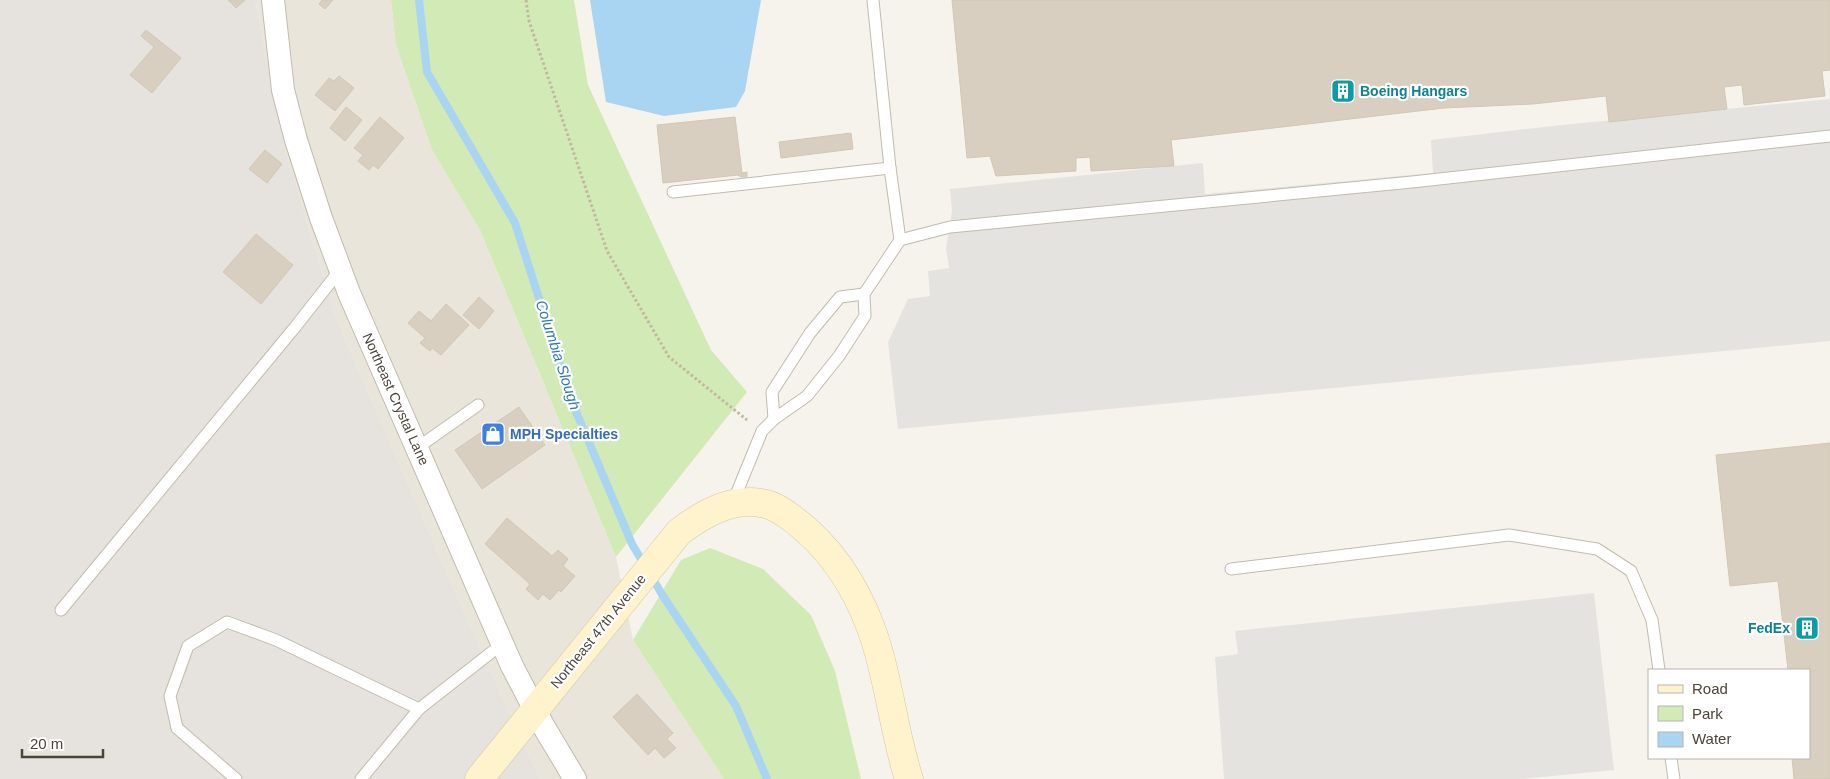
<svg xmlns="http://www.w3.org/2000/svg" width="1830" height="779" viewBox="0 0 1830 779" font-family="Helvetica,sans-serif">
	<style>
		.residential { fill: #eae5da }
		.industrial { fill: #e6e2dd }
		.green { fill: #d2eab5 }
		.parking { fill: #e5e3e0 }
		.water { fill: #a9d4f2 }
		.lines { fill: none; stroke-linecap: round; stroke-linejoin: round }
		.stream { stroke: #a9d4f2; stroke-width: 8 }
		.building { fill: #d8cfc1; stroke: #d3c7b4 }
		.lane-casing { stroke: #c2bbae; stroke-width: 13 }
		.street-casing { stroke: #c2bbae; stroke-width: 24 }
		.secondary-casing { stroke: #d6c79b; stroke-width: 29 }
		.path { stroke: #c4b79f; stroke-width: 3; stroke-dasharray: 2.5 2.5; stroke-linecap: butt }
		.lane { stroke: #fff; stroke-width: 11 }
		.street { stroke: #fff; stroke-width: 22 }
		.secondary { stroke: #fff3cd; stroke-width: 28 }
		.labels { text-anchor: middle; stroke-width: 4.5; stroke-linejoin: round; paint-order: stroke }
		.culture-label { font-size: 14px; font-weight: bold; fill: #0d838f; stroke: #fff; text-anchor: start }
		.street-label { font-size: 14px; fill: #4b4439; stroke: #fff }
		.shop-label { font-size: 14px; font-weight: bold; fill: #366cbe; stroke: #fff; text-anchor: start }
		.water-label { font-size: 15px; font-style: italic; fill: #2e7ab2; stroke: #fff }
	</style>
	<rect width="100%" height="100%" fill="#f6f3ec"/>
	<!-- residential -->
	<path class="residential" d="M255,0H391L396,45L432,150L480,230L616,557L633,640L724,779H540L469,624L337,321L287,156Z"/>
	<!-- industrial -->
	<path class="industrial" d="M0,0H255L287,156L337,321L469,624L540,779H0Z"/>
	<!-- green -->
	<g class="green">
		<path d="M391,0H574L588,85L711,350L747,392L616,557L480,230L432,150L396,45Z"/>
		<path d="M710,548L763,569L811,615L835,671L861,779H724L633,640L681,560Z"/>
	</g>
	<!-- parking -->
	<g class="parking">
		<path d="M1830,99V341L898,429L888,342L908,299L930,296L928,271L949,268L946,249L952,211L950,189L1203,163L1205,194L1433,173L1431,140L1562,125Z"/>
		<path d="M1594,593L1614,770L1522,779H1224L1215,657L1238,654L1235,631Z"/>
	</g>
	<!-- water -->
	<path class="water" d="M590,0H761L745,91L736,107L664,116L606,102Z"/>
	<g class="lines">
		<!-- stream -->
		<path class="stream" d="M419,0L427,72L515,223L572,402L632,544L663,596L736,706L767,779"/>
	</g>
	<!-- building -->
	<g class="building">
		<path d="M228,0H245L236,8Z"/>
		<path d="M322,0H333L325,9L319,4Z"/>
		<path d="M952,0H1830V70L1822,71L1825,96L1744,105L1742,85L1724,87L1727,109L1609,122L1606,96L1533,104L1444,108L1171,140L1174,166L1091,171L1090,157L1076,158V171L996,176L990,156L967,158Z"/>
		<path d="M146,30L181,58L152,93L130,75L154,47L141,36Z"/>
		<path d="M339,76L354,88L335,111L315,95L329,78L334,81Z"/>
		<path d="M346,107L362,120L345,141L330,128Z"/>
		<path d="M380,117L404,138L378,169L373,165L369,170L358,161L363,155L354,148Z"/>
		<path d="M735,117L742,173L747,172V177H741L738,175L663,183L657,125Z"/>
		<path d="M851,133L853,149L781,158L779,142Z"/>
		<path d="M265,150L282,164L267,183L249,169Z"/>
		<path d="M256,234L293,265L261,304L223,272Z"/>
		<path d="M479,297L494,311L479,329L463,315Z"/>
		<path d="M446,304L469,325L441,355L432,348L430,351L420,343L425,338L408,323L419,311L431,321Z"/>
		<path d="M519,407L545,445L482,489L455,450Z"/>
		<path d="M1830,443V779H1794L1792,758H1809V670H1788L1778,581L1730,586L1716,455Z"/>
		<path d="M507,518L552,556L558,550L568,559L563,566L575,576L561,592L559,590L550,600L543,594L538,600L526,589L530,584L485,544Z"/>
		<path d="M637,694L673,733L667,739L676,748L664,758L655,748L648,755L613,717Z"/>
	</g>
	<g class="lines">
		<!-- lane casing -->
		<g class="lane-casing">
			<g id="lane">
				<path d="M873,0L890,168L900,240"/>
				<path d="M673,192L890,168"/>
				<path d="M774,419L772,392L810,333L840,297L864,294"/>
				<path d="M417,448L478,405"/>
				<path d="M733,502L762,431L774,419L807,396L839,356L865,316L864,294L900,240L950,227L1412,182L1830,136"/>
				<path d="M1231,569L1509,535L1597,549L1631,571L1652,620L1659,670"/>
				<path d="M61,610L296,326L340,270"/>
				<path d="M1671,758L1674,779"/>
				<path d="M236,779L177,728L170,696L188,646L227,622L276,640L419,709"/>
				<path d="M361,779L419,709L502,644"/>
			</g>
		</g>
		<!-- street casing -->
		<g class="street-casing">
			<path id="street" d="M273,0L283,90L296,140L321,218L349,293L512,666L544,727L575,779"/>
		</g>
		<!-- secondary casing -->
		<g class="secondary-casing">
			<path id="secondary" d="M479,779L679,532C704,513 734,496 766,504C775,506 785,513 793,519C830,547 855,585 871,628C889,677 893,730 909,779"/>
		</g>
		<!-- path -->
		<path class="path" d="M526,0L529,21L607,251L669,357L747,420"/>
		<!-- lane -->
		<use href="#lane" class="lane"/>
		<!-- street -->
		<use href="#street" class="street"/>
		<!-- secondary -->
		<use href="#secondary" class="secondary"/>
	</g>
	<!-- icons -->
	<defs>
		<g id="building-square" transform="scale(1.25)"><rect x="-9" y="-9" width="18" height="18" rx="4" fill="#0f9aa8" stroke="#fff"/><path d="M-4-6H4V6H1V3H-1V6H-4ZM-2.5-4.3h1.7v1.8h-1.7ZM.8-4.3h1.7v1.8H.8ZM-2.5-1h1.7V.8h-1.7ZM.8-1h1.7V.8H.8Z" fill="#fff"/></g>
		<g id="shop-square" transform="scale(1.25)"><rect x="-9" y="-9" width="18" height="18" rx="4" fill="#3f7fe0" stroke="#fff"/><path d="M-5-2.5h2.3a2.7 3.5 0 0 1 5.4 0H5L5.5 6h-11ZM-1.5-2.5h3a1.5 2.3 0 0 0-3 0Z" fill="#fff"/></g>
	</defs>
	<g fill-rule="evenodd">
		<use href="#building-square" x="1343" y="91"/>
		<use href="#shop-square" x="493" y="434"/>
		<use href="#building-square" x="1807" y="628"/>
	</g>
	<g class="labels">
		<!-- culture labels -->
		<g class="culture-label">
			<text x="1360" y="96">Boeing Hangars</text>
			<text x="1790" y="633" text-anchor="end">FedEx</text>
		</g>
		<!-- street labels -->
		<g class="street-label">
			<text transform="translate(396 399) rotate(66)" y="5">Northeast Crystal Lane</text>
			<text transform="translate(598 631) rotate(-51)" y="5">Northeast 47th Avenue</text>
		</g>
		<!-- shop labels -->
		<g class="shop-label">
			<text x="510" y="439">MPH Specialties</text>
		</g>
		<!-- water labels -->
		<g class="water-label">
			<text transform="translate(558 355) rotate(72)" y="5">Columbia Slough</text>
		</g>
	</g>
	<!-- legend -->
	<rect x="1648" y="669" width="162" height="90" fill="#ffffff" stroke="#b7b4b0"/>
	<rect x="1658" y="685" width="25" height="8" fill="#fff3cd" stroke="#b7b4b0"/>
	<text x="1692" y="694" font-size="15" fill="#4b4439">Road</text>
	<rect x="1658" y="706" width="25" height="15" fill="#d2eab5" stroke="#b7b4b0"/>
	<text x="1692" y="719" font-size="15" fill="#4b4439">Park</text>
	<rect x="1658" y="732" width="25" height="15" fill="#a9d4f2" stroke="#b7b4b0"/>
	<text x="1692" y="744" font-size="15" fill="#4b4439">Water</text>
	<!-- scale -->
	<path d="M22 749v8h81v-8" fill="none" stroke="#4b4439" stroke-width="2.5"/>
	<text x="30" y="749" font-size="15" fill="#4b4439" stroke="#ffffff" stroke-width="4" paint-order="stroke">20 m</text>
</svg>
